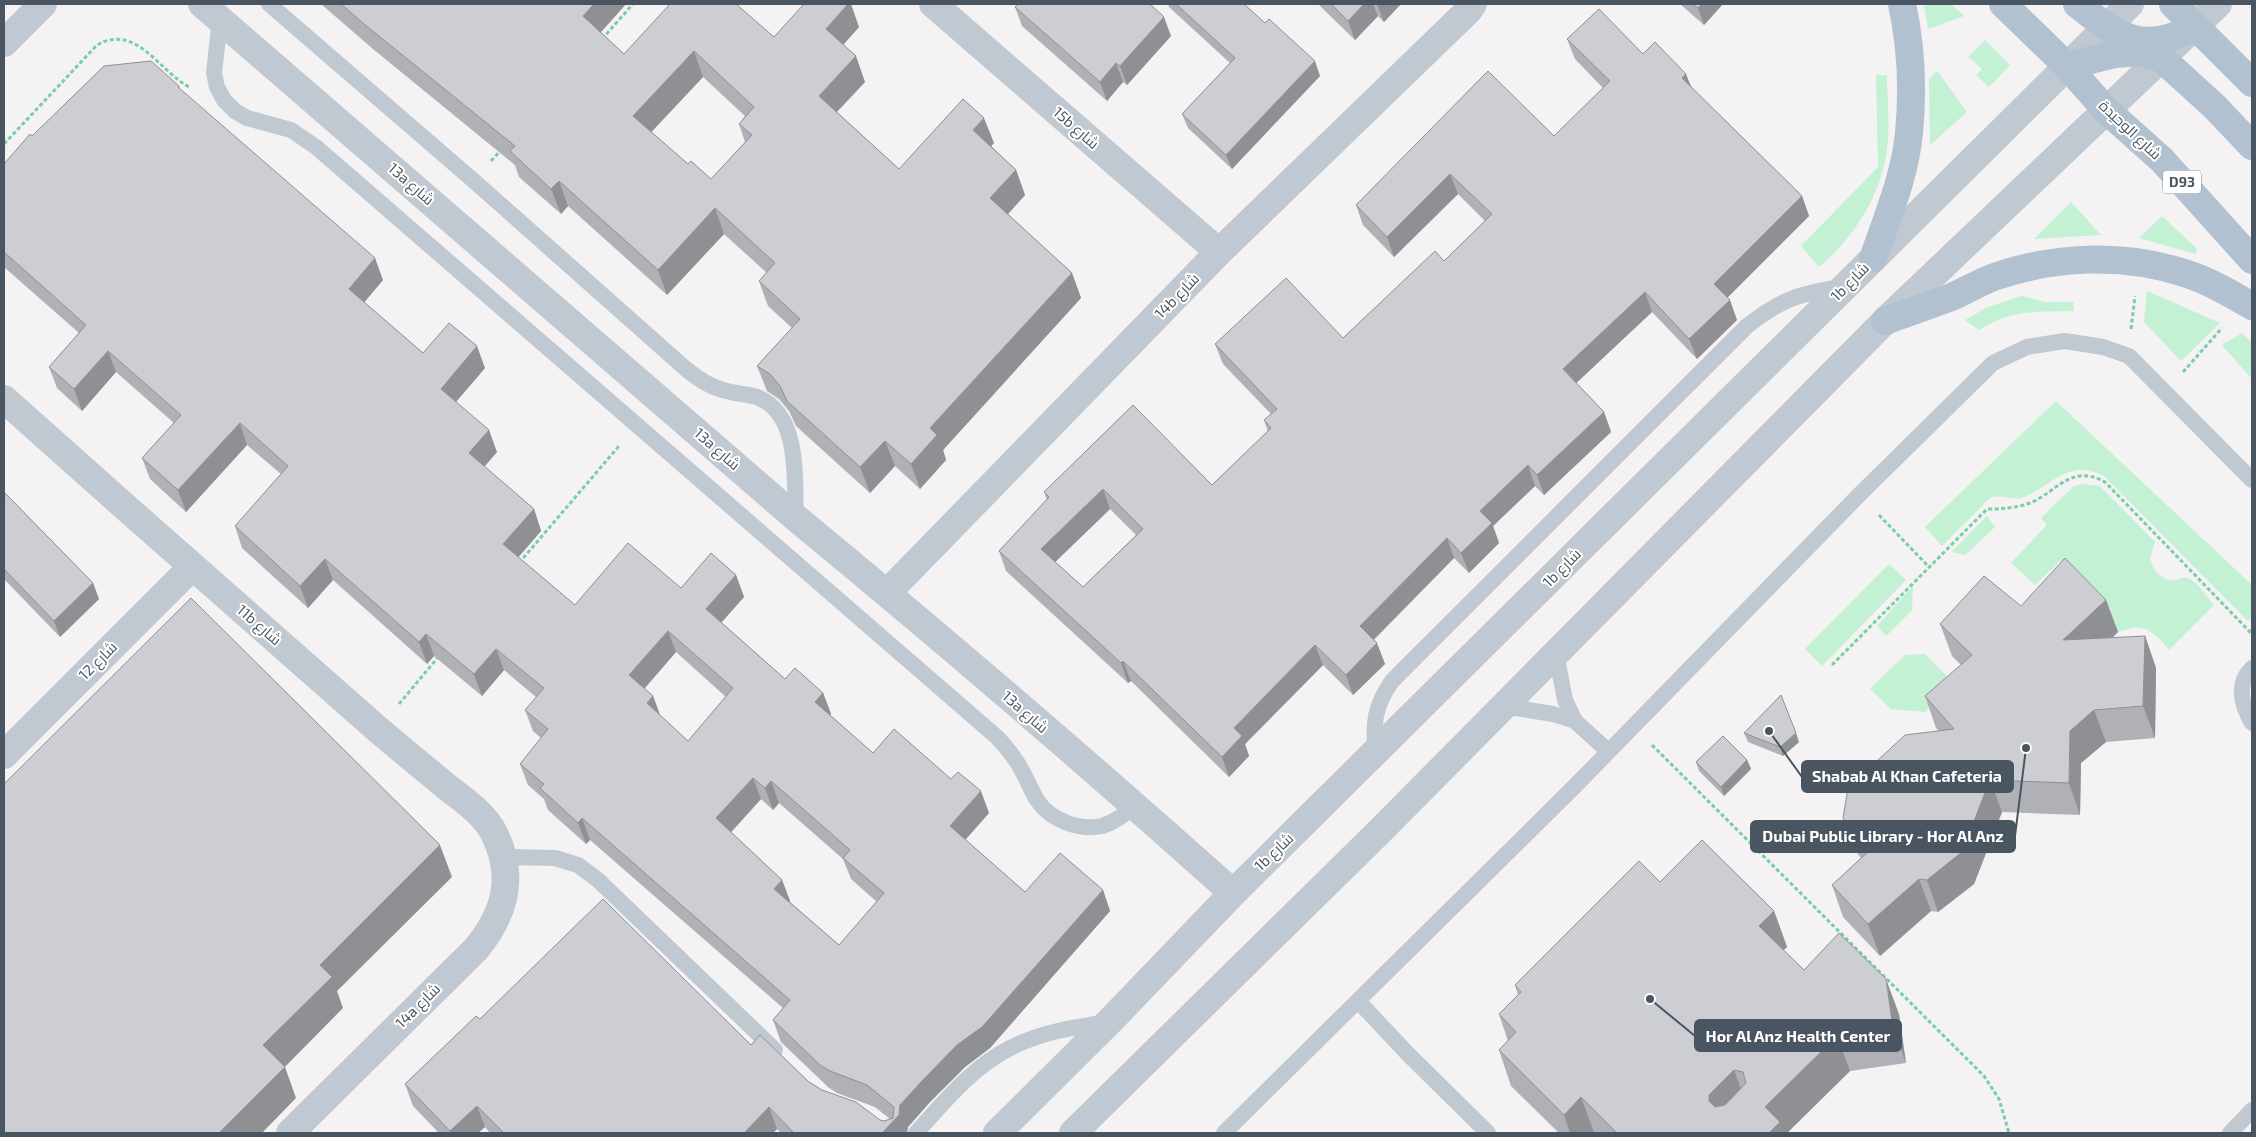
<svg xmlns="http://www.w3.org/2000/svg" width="2256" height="1137" viewBox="0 0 2256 1137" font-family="'Exo 2',Cairo,sans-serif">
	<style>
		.green { fill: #c2f1d4 }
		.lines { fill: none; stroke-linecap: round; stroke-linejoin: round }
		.path { stroke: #79cfa5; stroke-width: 3; stroke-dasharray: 4 2.5; stroke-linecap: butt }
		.service { stroke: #c0c9d1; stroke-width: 16 }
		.minor { stroke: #c0c9d1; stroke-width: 28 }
		.tertiary { stroke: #c0c9d1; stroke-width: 28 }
		.primary { stroke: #b2c1d0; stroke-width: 28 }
		.wall { fill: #afb1b6; fill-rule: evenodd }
		.shaded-wall { fill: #8f9094 }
		.building { fill: #ccced4; stroke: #8f9094; fill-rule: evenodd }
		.labels { text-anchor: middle; stroke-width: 4; stroke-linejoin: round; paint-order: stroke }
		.shield { fill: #fff; stroke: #808890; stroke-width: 1 }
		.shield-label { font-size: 14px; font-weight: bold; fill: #495560 }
		.street-label { font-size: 15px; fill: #495560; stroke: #fff }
		.leader { fill: none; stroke: #495560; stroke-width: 2 }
		.callout-dot { fill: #495560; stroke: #fff; stroke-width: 2 }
		.callout { fill: #495560; stroke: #495560; stroke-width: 2 }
		.callout-label { font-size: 16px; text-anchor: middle; font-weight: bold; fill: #fff }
	</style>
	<rect width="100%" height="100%" fill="#f4f2f2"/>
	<!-- green -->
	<g class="green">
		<path d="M1924,4H1951L1964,16L1928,29Z"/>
		<path d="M1985,40L2010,65L1989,87L1976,75L1982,69L1968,57Z"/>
		<path d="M1937,71L1967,112L1930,145L1929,79Z"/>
		<path d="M1876,75H1887C1887,101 1891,129 1886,156C1879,198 1852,240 1819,267L1801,246L1878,167Z"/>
		<path d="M2071,202L2101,235L2034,239Z"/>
		<path d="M2162,216L2197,249L2196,254L2139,238Z"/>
		<path d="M2147,291L2220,323L2181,361L2144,322Z"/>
		<path d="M2021,296L2046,302H2073L2074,311C2036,312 2012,309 1979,330L1965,320L1986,308Z"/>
		<path d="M2242,333L2252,343V379L2222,345Z"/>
		<path d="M2056,401L2252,585V617L2248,621L2105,477C2070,457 2053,485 2022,498C2011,500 2000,494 1990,498L1942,546L1925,527Z"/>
		<path d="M2082,484L2099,486L2105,491L2155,542L2150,558C2153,571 2160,580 2174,580C2180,579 2184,576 2190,579C2199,584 2207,597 2214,605L2169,650C2152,630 2145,622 2118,632L2104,618L2111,609L2060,561L2035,585L2011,563L2047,525L2041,518L2074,486Z"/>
		<path d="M1987,516L1995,527L1965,555L1951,552Z"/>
		<path d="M1889,564L1906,580L1822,666L1805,649Z"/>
		<path d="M1913,586L1912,610L1886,636L1877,626Z"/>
		<path d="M1925,654L1954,683L1925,712L1891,709L1870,689L1905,655Z"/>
	</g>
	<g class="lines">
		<!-- path -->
		<g class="path">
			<path d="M602,39L633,4"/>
			<path d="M4,144L97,45C136,23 158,70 189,87"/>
			<path d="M491,161L502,149"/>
			<path d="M2131,329L2135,296"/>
			<path d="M2183,372L2222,328"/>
			<path d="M1879,515L1928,566"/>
			<path d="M519,563L619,446"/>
			<path d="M1832,665L1987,509C2002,509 2016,508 2030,503C2057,492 2071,463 2105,482L2252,634"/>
			<path d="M399,704L440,655"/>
			<path d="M1652,745L1984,1076L1999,1099L2009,1133"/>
		</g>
		<!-- service -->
		<g class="service">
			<path d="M269,4L474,181L686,369C698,379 712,388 727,391C737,394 747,394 757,397C801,414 794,479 796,518"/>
			<path d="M220,19L214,73L217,87L224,100L235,111L247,118L291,130L316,147L998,738C1006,747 1015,757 1021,769C1027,779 1031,790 1037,800C1050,820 1079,831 1102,826C1115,822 1125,814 1135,806"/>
			<path d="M1556,653L1565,700L1575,721L1608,751"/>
			<path d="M2252,668C2235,684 2242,706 2252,723"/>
			<path d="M1503,706L1553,714L1575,721"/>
			<path d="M1376,753C1372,725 1375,705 1392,681L1747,326C1781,299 1801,293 1843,287"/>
			<path d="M504,857L555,858L578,865L598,880L775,1050"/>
			<path d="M1359,1002L1408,1054L1488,1133"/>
			<path d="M916,1133C944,1102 973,1066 1012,1047C1042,1032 1075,1027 1108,1022"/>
			<path d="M1224,1133L1574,787L1860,494L1993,363L2027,347L2065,341L2103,347L2129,356L2252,480"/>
			<path d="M2230,1133L2252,1110"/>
		</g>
		<!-- minor -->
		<g class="minor">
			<path d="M202,4L796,518C944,640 1090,765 1233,893"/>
			<path d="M933,4L1219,252"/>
			<path d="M4,43L43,4"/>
			<path d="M4,399C127,509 250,618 375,727C398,747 423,767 447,787C464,800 484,814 494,833C516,877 505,914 476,949L290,1133"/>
			<path d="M887,593L1219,252L1468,11L1473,4"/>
			<path d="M4,755L192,567"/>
		</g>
		<!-- tertiary -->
		<g class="tertiary">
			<path d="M997,1133L1110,1021L1233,893L2130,4"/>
			<path d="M1073,1133L1381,830L1885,321L2218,4"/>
		</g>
		<!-- primary -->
		<g class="primary">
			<path d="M2003,4L2067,66L2106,110L2162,160L2252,260"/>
			<path d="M2077,4C2118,37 2145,56 2195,26"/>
			<path d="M2173,4L2252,83"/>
			<path d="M2067,66L2115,54L2140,52L2161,58L2214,106L2252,146"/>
			<path d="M1873,259C1887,218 1905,176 1909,133C1913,91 1911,45 1902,4"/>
			<path d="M1885,321C1906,313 1928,306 1949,298C1964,292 1978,283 1994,277C2054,256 2123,253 2184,273C2208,280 2231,294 2252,306"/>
		</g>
	</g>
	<!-- wall -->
	<g class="wall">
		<path d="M321,4H626L601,32L624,54L859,27L843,45L865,82L837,112L899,169L994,143L991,146L1016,170L1025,195L1008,214L1072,273L1081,298L943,450L946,460L920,489L895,466L870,493L796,426L789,411L779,399L767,391L757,366L792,328L768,306L759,281L767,273L724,234L667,295L568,206L561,214L519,177L515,165L373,49ZM703,77L745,116L739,124L745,142L711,179L688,164L651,132Z"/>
		<path d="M1017,4H1150L1171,36L1127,85L1123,82L1107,101L1022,26L1015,7Z"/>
		<path d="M1168,4H1244L1320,76L1232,169L1188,128L1182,114L1230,63L1169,7Z"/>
		<path d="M1318,4H1401L1384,22L1378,16L1355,40Z"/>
		<path d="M1680,4H1723L1704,25Z"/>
		<path d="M1567,39L1643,54L1691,87L1802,196L1809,216L1727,298L1737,320L1697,359L1652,312L1576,383L1604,412L1611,432L1544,495L1535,486L1493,526L1499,543L1469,573L1454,558L1374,640L1385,664L1353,695L1323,665L1245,744L1249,756L1229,777L1131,681L1128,683L1006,571L999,551L1047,500L1044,492L1212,485L1268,432L1264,420L1271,414L1223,364L1215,344L1343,338L1444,261L1485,221L1458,194L1394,257L1363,225L1356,205L1554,136L1603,88L1575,59ZM1110,509L1136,535L1083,587L1055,562Z"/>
		<path d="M179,86L180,89L383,280L364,302L423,353L485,368L456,402L497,452L484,467L534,509L541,531L518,557L575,605L681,588L736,575L744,597L721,622L785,679L823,693L831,714L830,715L873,753L989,813L965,840L1025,892L1103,890L1110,911L990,1048L965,1067L930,1102L908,1127L907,1133H781L777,1129L773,1133H490L485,1127L478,1133H439L413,1106L405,1084L480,1019L751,1045L822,1090L880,1120L884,1121L890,1119L875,1107L837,1093L828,1087L781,1042L773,1020L783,1008L590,840L586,844L548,810L544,799L528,785L520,764L541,738L533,731L525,710L536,697L504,670L482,696L434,656L427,664L333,580L308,608L242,548L235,526L281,474L247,445L186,512L150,479L142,458L174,423L116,372L82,411L57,388L49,367L79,333L4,267V164L32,136ZM676,652L726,697L688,741L660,715L653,696L644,689ZM761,799L773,810L779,803L843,859L851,879L877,902L839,945L790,902V901L782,880L731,832Z"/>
		<path d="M4,492L93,583L99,599L60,637L4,579Z"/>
		<path d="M2106,600L2118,632L2112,638L2145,636L2156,668L2155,738L2106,742L2081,763L2080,815L2002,812L1974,884L1938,912L1931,911L1880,956L1843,917L1832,885L1861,858L1855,850L1843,818L1939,731L1936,728L1925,696L1961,665L1952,656L1940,624L2021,606Z"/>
		<path d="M1744,733L1799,742L1783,756L1748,742Z"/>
		<path d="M1747,760L1751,769L1724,796L1699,771L1696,762Z"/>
		<path d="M1660,882L1774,911L1787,947L1783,950L1804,970L1899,1014L1906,1063L1850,1071L1787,1133H1559L1511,1086L1499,1050L1508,1041L1499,1014L1518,995L1515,985Z"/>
	</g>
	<!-- shaded-wall -->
	<g class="shaded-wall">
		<path d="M594,4H626L592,42L583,16Z"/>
		<path d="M848,4H851L859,27L835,54L826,29Z"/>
		<path d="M1364,4H1373L1378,16L1355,40L1348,21Z"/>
		<path d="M1377,4H1401L1384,22Z"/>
		<path d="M1702,4H1723L1704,25L1698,8Z"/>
		<path d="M1164,17L1171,36L1127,85L1120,66Z"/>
		<path d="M694,51L703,77L642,142L633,116Z"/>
		<path d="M856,56L865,82L828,121L819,96Z"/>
		<path d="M1315,61L1320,76L1232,169L1226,155Z"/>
		<path d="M1116,63L1123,82L1107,101L1100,82Z"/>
		<path d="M1686,74L1694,94L1682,78Z"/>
		<path d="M984,118L994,143L982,156L973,130Z"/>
		<path d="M1016,170L1025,195L999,224L990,198Z"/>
		<path d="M1450,174L1458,194L1394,257L1387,237Z"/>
		<path d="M559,181L568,206L561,214L551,189Z"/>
		<path d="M1802,196L1809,216L1721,304L1714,284Z"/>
		<path d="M715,208L724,234L667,295L658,270Z"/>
		<path d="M375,258L383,280L357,311L349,289Z"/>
		<path d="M1072,273L1081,298L943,450L946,460L920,489L911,464L930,428Z"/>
		<path d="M1645,292L1652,312L1570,389L1563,369Z"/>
		<path d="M1730,300L1737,320L1697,359L1689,339Z"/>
		<path d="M477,346L485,368L449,410L441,389Z"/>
		<path d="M108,351L116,372L82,411L74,389Z"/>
		<path d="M1604,412L1611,432L1544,495L1537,475Z"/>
		<path d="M240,423L247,445L186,512L178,490Z"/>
		<path d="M489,430L497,452L477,475L469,453Z"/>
		<path d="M885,441L895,466L870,493L860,467Z"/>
		<path d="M1528,465L1535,486L1493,526L1499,543L1469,573L1461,553L1480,511Z"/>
		<path d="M1103,489L1110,509L1048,569L1041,549Z"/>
		<path d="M534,509L541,531L511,566L503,544Z"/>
		<path d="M1447,538L1454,558L1367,646L1360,626Z"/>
		<path d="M325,559L333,580L308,608L300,586Z"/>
		<path d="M736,575L744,597L714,631L706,609Z"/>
		<path d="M93,583L99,599L60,637L54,621Z"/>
		<path d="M2106,600L2118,632L2075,672L2063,640Z"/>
		<path d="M668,631L676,652L637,697L629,675Z"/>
		<path d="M426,634L434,656L427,664L419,642Z"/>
		<path d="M2145,636L2156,668L2155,738L2143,706Z"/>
		<path d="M1377,643L1385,664L1353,695L1346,675Z"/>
		<path d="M1315,645L1323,665L1245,744L1249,756L1229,777L1222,757L1234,728Z"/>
		<path d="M496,649L504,670L482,696L474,674Z"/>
		<path d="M1123,661L1131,681L1128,683L1121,663Z"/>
		<path d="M823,693L831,714L823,723L815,702Z"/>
		<path d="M653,696L661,718L647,703Z"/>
		<path d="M2094,710L2106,742L2081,763L2080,815L2069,783L2070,731Z"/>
		<path d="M1796,733L1799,742L1783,756L1780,747Z"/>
		<path d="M1747,760L1751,769L1724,796L1721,787Z"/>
		<path d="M753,778L761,799L724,840L716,818Z"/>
		<path d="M1990,780L2002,812L1974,884L1938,912L1927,880Z"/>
		<path d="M771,781L779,803L773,810L765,788Z"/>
		<path d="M981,791L989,813L958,848L950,826Z"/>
		<path d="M582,818L590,840L586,844L578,823Z"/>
		<path d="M440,845L452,877L337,991L343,1008L275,1077L263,1045L320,965Z"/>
		<path d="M1919,879L1931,911L1880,956L1868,924Z"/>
		<path d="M782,880L790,901L782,910L774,889Z"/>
		<path d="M1103,890L1110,911L990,1048L965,1067L930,1102L908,1127L907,1133H882L899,1115L900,1105L922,1081Z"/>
		<path d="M1774,911L1787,947L1772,961L1759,926Z"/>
		<path d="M1886,979L1899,1014L1906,1063L1893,1028Z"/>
		<path d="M1837,1036L1850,1071L1787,1133H1769L1765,1107Z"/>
		<path d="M285,1067L296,1098L262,1133H219Z"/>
		<path d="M1734,1070L1747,1105L1722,1130L1709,1101V1095Z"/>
		<path d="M1581,1097L1594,1133H1570L1564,1115Z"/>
		<path d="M477,1106L485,1127L478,1133H451L450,1131Z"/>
		<path d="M769,1107L777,1129L773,1133H744Z"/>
	</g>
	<!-- building -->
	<g class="building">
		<path d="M341,4H594L583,16L624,54L670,4H736L774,37L804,4H848L826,29L856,56L819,96L899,169L963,99L984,118L973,130L1016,170L990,198L1072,273L930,428L937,435L911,464L885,441L860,467L787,401L780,386L770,374L757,366L800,319L759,281L775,263L715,208L658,270L559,181L551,189L510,151L515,146L364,24ZM694,51L754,107L739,124L752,135L711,179L691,161L688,164L633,116Z"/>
		<path d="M1018,4H1150L1164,17L1120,66L1116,63L1100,82L1015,7Z"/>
		<path d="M1176,4H1244L1265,23L1269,19L1315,61L1226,155L1182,114L1235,58Z"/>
		<path d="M1331,4H1364L1348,21Z"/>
		<path d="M1693,4H1702L1698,8Z"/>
		<path d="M1599,9L1643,54L1655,42L1686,74L1682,78L1802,196L1714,284L1730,300L1689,339L1645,292L1563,369L1604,412L1537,475L1528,465L1480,511L1492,523L1461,553L1447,538L1360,626L1377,643L1346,675L1315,645L1234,728L1242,736L1222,757L1123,661L1121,663L999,551L1049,497L1044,492L1133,405L1212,485L1271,428L1264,420L1277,409L1215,344L1286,278L1343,338L1435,251L1444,261L1492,214L1450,174L1387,237L1356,205L1488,71L1554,136L1610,81L1567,39ZM1103,489L1143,529L1083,587L1041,549Z"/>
		<path d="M151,61L179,86L178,87L375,258L349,289L423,353L449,323L477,346L441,389L489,430L469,453L534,509L503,544L575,605L628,543L681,588L711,553L736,575L706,609L785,679L795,668L823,693L815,702L873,753L894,729L951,779L958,772L981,791L950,826L1025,892L1060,853L1103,890L982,1027L957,1045L922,1081L900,1105L899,1115L882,1133H794L769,1107L744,1133H504L477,1106L450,1131L405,1084L476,1016L480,1019L603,899L751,1045L760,1035L809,1082L822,1090L856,1102L880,1120L884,1121L893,1118L894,1107L867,1085L830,1071L820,1065L773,1020L790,1000L582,818L578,823L540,788L544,784L520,764L548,729L525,710L544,688L496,649L474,674L426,634L419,642L325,559L300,586L235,526L288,466L240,423L178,490L142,458L181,415L108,351L74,389L49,367L86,325L4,252V164L30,134L32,136L104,66ZM668,631L733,688L688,741L647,703L653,696L629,675ZM753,778L765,788L771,781L850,850L843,858L884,893L839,945L774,889L782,880L716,818Z"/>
		<path d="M4,492L93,583L54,621L4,569Z"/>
		<path d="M2065,558L2106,600L2063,640L2145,636L2143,706L2094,710L2070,731L2069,783L1990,780L1962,852L1927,880L1919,879L1868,924L1832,885L1870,850L1843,818L1848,788L1905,735L1954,729L1925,696L1972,655L1940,624L1984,576L2021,606Z"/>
		<path d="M191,598L440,845L320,965L332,977L263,1045L285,1067L219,1133H4V784Z"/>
		<path d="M1781,695L1796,733L1780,747L1744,733Z"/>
		<path d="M1723,736L1747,760L1721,787L1696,762Z"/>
		<path d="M1702,840L1774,911L1759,926L1804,970L1839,933L1886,979L1893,1028L1837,1036L1765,1107L1780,1122L1769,1133H1617L1581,1097L1564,1115L1499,1050L1516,1032L1499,1014L1521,992L1515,985L1639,861L1660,882ZM1734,1070L1743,1072L1746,1083L1725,1105L1715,1107L1709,1101V1095Z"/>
	</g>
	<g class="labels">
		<!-- shield labels -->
		<rect class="shield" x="2163" y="170.5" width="38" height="23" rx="4"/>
		<g class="shield-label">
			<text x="2182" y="187">D93</text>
		</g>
		<!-- street labels -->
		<g class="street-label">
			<text transform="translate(1076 128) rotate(41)" y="5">15b شارع</text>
			<text transform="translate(2130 130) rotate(43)" y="5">شارع الوحيدة</text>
			<text transform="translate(411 184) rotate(41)" y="5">13a شارع</text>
			<text transform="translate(1850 282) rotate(-45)" y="5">1b شارع</text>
			<text transform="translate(1177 296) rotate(-46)" y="5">14b شارع</text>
			<text transform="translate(717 449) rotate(41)" y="5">13a شارع</text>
			<text transform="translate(1562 568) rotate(-45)" y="5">1b شارع</text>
			<text transform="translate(259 625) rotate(41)" y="5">11b شارع</text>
			<text transform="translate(98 661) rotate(-45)" y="5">شارع 12</text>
			<text transform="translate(1025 712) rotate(41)" y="5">13a شارع</text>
			<text transform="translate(1274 852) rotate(-44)" y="5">1b شارع</text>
			<text transform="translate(418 1006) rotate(-45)" y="5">14a شارع</text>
		</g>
	</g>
	<!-- callouts -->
	<path class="leader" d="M1769 731L1802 777M2026 748L2015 836M1650 999L1695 1036"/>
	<g class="callout-dot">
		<circle cx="1769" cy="731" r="5"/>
		<circle cx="2026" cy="748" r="5"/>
		<circle cx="1650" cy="999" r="5"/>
	</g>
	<g class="callout">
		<rect x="1802" y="761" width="211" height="31" rx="5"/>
		<rect x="1751" y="821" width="264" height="31" rx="5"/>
		<rect x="1695" y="1020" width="206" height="31" rx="5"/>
	</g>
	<g class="callout-label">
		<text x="1907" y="782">Shabab Al Khan Cafeteria</text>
		<text x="1883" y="842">Dubai Public Library - Hor Al Anz</text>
		<text x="1798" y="1042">Hor Al Anz Health Center</text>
	</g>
	<!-- border -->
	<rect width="2256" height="1137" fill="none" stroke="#495560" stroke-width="10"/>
</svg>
